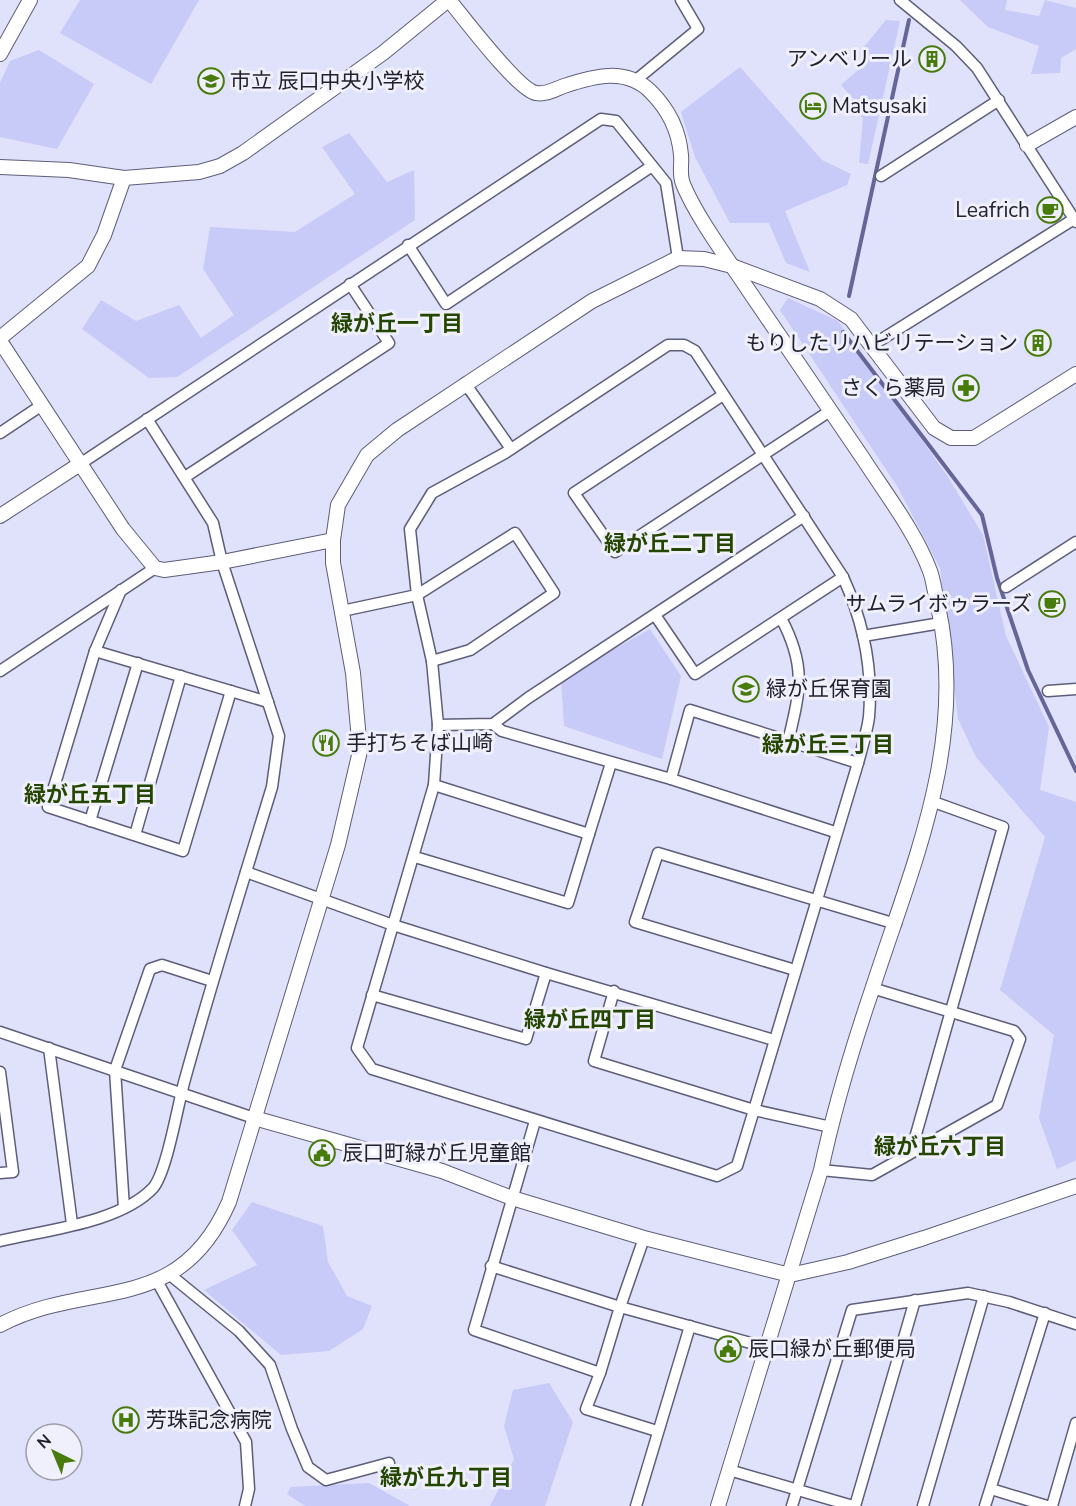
<svg xmlns="http://www.w3.org/2000/svg" width="1076" height="1506" viewBox="0 0 1076 1506" font-family="'Nunito Sans','Noto Sans JP',sans-serif">
	<style>
		.green { fill: #c8caf7 }
		.lines { fill: none; stroke-linecap: round; stroke-linejoin: round }
		.stream { stroke: #656598; stroke-width: 4 }
		.minor-casing { stroke: #5d5e79; stroke-width: 13 }
		.tertiary-casing { stroke: #5d5e79; stroke-width: 16 }
		.minor { stroke: #fff; stroke-width: 10 }
		.tertiary { stroke: #fff; stroke-width: 14 }
		.labels { text-anchor: middle; stroke-width: 6; stroke-linejoin: round; paint-order: stroke }
		.poi-label { font-size: 21px; fill: #20212c; stroke: #eff0fc; text-anchor: start }
		.neighbourhood-label { font-size: 22px; font-weight: bold; fill: #254601; stroke: #eff0fc }
	</style>
	<rect width="100%" height="100%" fill="#e0e1fa"/>
	<!-- green -->
	<g class="green">
		<path d="M80,0H199L151,84L60,33Z"/>
		<path d="M960,0H1007L1005,10L1039,16L1045,0L1076,8V49L1061,58L1060,73L1031,74L1039,46L988,27Z"/>
		<path d="M886,20L900,21L868,164L859,163L863,118L857,114L860,106L841,85L865,64L863,48Z"/>
		<path d="M39,50L94,84L57,149L0,137V83L10,61Z"/>
		<path d="M740,67L822,160L851,174L847,185L785,211L810,272L786,263L769,223H730L695,157L681,112Z"/>
		<path d="M349,133L387,182L414,170L415,220L177,377L149,378L82,329L101,300L136,321L179,305L201,338L234,315L203,269L210,227L295,232L355,194L322,147Z"/>
		<path d="M788,298L838,321L948,477L983,535L1006,636L1049,727L1040,790L1076,802V1160L1057,1169L1039,1118L1054,1035L1000,990L1045,837L976,757L958,719L940,568L897,486L780,310Z"/>
		<path d="M650,629L681,676L662,759L564,726L561,679Z"/>
		<path d="M252,1202L323,1226L328,1262L347,1296L372,1306L363,1329L329,1351L281,1355L204,1290L257,1265L232,1230Z"/>
		<path d="M549,1383L573,1422L545,1506H490L514,1459L504,1426L513,1390Z"/>
		<path d="M369,1483L410,1506H305L287,1494L291,1487Z"/>
	</g>
	<g class="lines">
		<!-- stream -->
		<g class="stream">
			<path d="M849,296L909,20"/>
			<path d="M843,332L982,515L997,578L1028,670L1076,771"/>
		</g>
		<!-- minor casing -->
		<g class="minor-casing">
			<g id="minor">
				<path d="M900,0L956,46L977,68L1076,222"/>
				<path d="M636,80L698,29L681,0"/>
				<path d="M881,176L999,100"/>
				<path d="M408,245L446,304L652,166"/>
				<path d="M668,345H684L695,351L843,577C863,621 873,669 869,717C867,732 862,748 858,763L754,1110L737,1166L717,1176L372,1069L357,1048L434,785L438,725L432,661L417,595L410,529L432,493L505,453Z"/>
				<path d="M871,346L1074,219"/>
				<path d="M465,383L511,449"/>
				<path d="M723,395L574,493L615,552L830,411"/>
				<path d="M0,433L42,405"/>
				<path d="M80,464L601,119L616,121L666,183L678,258"/>
				<path d="M185,477L389,343L350,284"/>
				<path d="M1006,587L1076,542"/>
				<path d="M121,590L95,651L48,807L183,851L231,691"/>
				<path d="M342,611L417,595L515,533L554,593L470,650L432,661"/>
				<path d="M655,615L695,674L843,577"/>
				<path d="M781,618C807,667 800,691 788,742"/>
				<path d="M863,636L941,623"/>
				<path d="M95,651L268,702"/>
				<path d="M0,671L155,568"/>
				<path d="M1048,691L1076,689"/>
				<path d="M493,724L502,731L671,779L835,832"/>
				<path d="M438,725L493,724L528,698L804,516"/>
				<path d="M671,779L690,710L858,763"/>
				<path d="M434,785L589,834L611,763"/>
				<path d="M90,821L138,663"/>
				<path d="M135,835L181,676"/>
				<path d="M415,857L568,903L589,834"/>
				<path d="M246,872L393,925L546,973L774,1040"/>
				<path d="M795,970L635,922L658,853L896,924"/>
				<path d="M614,991L594,1061L754,1110L831,1127"/>
				<path d="M372,995L526,1039L546,973"/>
				<path d="M0,1032L254,1118"/>
				<path d="M49,1048L72,1224"/>
				<path d="M0,1072L13,1172L0,1173"/>
				<path d="M535,1121L474,1330L600,1373"/>
				<path d="M911,1152L1003,827L931,801"/>
				<path d="M821,1170L872,1175L997,1105L1020,1039L1014,1031L872,988"/>
				<path d="M124,1208L115,1070L150,969L162,965L212,981"/>
				<path d="M644,1238L620,1307L765,1347"/>
				<path d="M0,1241C45,1230 120,1223 153,1188C167,1172 178,1103 185,1079C212,981 242,885 272,787L279,736L222,562L213,523L147,419"/>
				<path d="M491,1266L620,1307L600,1373L586,1409L657,1431"/>
				<path d="M169,1274L239,1331L270,1365L292,1429L308,1467L326,1480L389,1463"/>
				<path d="M157,1281L246,1442L249,1489L245,1506"/>
				<path d="M729,1470L853,1506"/>
				<path d="M991,1489L1047,1506"/>
				<path d="M636,1506L690,1326"/>
				<path d="M792,1506L852,1310L968,1293L1009,1302L1076,1324"/>
				<path d="M855,1506L915,1300"/>
				<path d="M923,1506L984,1296"/>
				<path d="M985,1506L1045,1313"/>
				<path d="M1052,1506L1076,1423"/>
			</g>
		</g>
		<!-- tertiary casing -->
		<g class="tertiary-casing">
			<g id="tertiary">
				<path d="M449,0C464,18 518,90 536,93C546,95 555,89 564,86C594,76 626,67 651,92C668,109 679,131 681,155C682,165 679,174 683,184C696,216 727,258 747,288C786,345 825,403 864,460C886,494 916,533 930,571C934,582 935,595 938,606C968,742 913,863 872,990C852,1049 834,1109 821,1170L718,1506"/>
				<path d="M0,54L30,0"/>
				<path d="M1027,145L1076,117"/>
				<path d="M0,167L69,170L124,178L199,172L220,166L243,153L383,53L448,0"/>
				<path d="M0,338L88,266L104,235L124,178"/>
				<path d="M0,341L123,529L155,568L164,570L222,562L333,540"/>
				<path d="M0,516L80,464"/>
				<path d="M254,1118L442,1171L512,1198L644,1238L790,1275L848,1262L924,1238L1076,1186"/>
				<path d="M0,1325C89,1278 178,1318 229,1202L338,845L360,751L353,673L333,563V540L338,505L367,455L397,430L592,301L678,258L704,259L732,266L820,299L851,319L934,428L951,438H974L1076,374"/>
			</g>
		</g>
		<!-- minor -->
		<use href="#minor" class="minor"/>
		<!-- tertiary -->
		<use href="#tertiary" class="tertiary"/>
	</g>
	<!-- icons -->
	<defs>
		<g id="building-ring" transform="scale(1.35)"><circle r="9.5" fill="#eff0fc" stroke="#477b0c" stroke-width="1.5"/><path d="M-4-6H4V6H1V3H-1V6H-4ZM-2.5-4.3h1.7v1.8h-1.7ZM.8-4.3h1.7v1.8H.8ZM-2.5-1h1.7V.8h-1.7ZM.8-1h1.7V.8H.8Z" fill="#477b0c"/></g>
		<g id="school-ring" transform="scale(1.35)"><circle r="9.5" fill="#eff0fc" stroke="#477b0c" stroke-width="1.5"/><path d="M0-5L7-2L0 1L-7-2ZM-4 1L0 2.5L4 1V4Q0 6-4 4Z" fill="#477b0c"/></g>
		<g id="hotel-ring" transform="scale(1.35)"><circle r="9.5" fill="#eff0fc" stroke="#477b0c" stroke-width="1.5"/><path d="M-6-4.5h1.5V1H6V5H4.5V3h-9V5H-6ZM-4 0a1.8 1.8 0 1 1 3.6 0ZM.5 0V-2.5h3Q6-2.5 6 0Z" fill="#477b0c"/></g>
		<g id="cafe-ring" transform="scale(1.35)"><circle r="9.5" fill="#eff0fc" stroke="#477b0c" stroke-width="1.5"/><path d="M-5.5-4.5H6V0H3Q3 3.5 0 3.5H-2.5Q-5.5 3.5-5.5 0ZM3-3.2v2h1.7v-2ZM-6 4.5H4V6H-6Z" fill="#477b0c"/></g>
		<g id="pharmacy-ring" transform="scale(1.35)"><circle r="9.5" fill="#eff0fc" stroke="#477b0c" stroke-width="1.5"/><path d="M-2-6h4v4h4v4h-4v4h-4v-4h-4v-4h4Z" fill="#477b0c"/></g>
		<g id="restaurant-ring" transform="scale(1.35)"><circle r="9.5" fill="#eff0fc" stroke="#477b0c" stroke-width="1.5"/><path d="M-5-6h1v4h1v-4h1v4h1v-4h1v5L-1.5 .5V6h-2V.5L-5-1ZM5-6V6H3V1.5H1.5Q1.5-4 5-6Z" fill="#477b0c"/></g>
		<g id="civic-ring" transform="scale(1.35)"><circle r="9.5" fill="#eff0fc" stroke="#477b0c" stroke-width="1.5"/><path d="M-.6-6.5H3V-4.5H.6V-3L4-1V1h2V6H-6V1h2V-1L-.6-3ZM-1.2 2.5V6h2.4V2.5Z" fill="#477b0c"/></g>
		<g id="hospital-ring" transform="scale(1.35)"><circle r="9.5" fill="#eff0fc" stroke="#477b0c" stroke-width="1.5"/><path d="M-5-5h3v3.5h4V-5h3V5h-3V1.5h-4V5h-3Z" fill="#477b0c"/></g>
	</defs>
	<g fill-rule="evenodd">
		<use href="#building-ring" x="932" y="59"/>
		<use href="#school-ring" x="211" y="81"/>
		<use href="#hotel-ring" x="813" y="106"/>
		<use href="#cafe-ring" x="1050" y="210"/>
		<use href="#building-ring" x="1038" y="343"/>
		<use href="#pharmacy-ring" x="966" y="388"/>
		<use href="#cafe-ring" x="1052" y="604"/>
		<use href="#school-ring" x="746" y="689"/>
		<use href="#restaurant-ring" x="326" y="743"/>
		<use href="#civic-ring" x="322" y="1153"/>
		<use href="#civic-ring" x="728" y="1349"/>
		<use href="#hospital-ring" x="126" y="1420"/>
	</g>
	<g class="labels">
		<!-- poi labels -->
		<g class="poi-label">
			<text x="912" y="66" text-anchor="end">アンベリール</text>
			<text x="230" y="88">市立 辰口中央小学校</text>
			<text x="832" y="113">Matsusaki</text>
			<text x="1030" y="217" text-anchor="end">Leafrich</text>
			<text x="1018" y="350" text-anchor="end">もりしたリハビリテーション</text>
			<text x="946" y="395" text-anchor="end">さくら薬局</text>
			<text x="1032" y="611" text-anchor="end">サムライボゥラーズ</text>
			<text x="766" y="696">緑が丘保育園</text>
			<text x="346" y="750">手打ちそば山崎</text>
			<text x="342" y="1160">辰口町緑が丘児童館</text>
			<text x="748" y="1356">辰口緑が丘郵便局</text>
			<text x="146" y="1427">芳珠記念病院</text>
		</g>
		<!-- neighbourhood labels -->
		<g class="neighbourhood-label">
			<text x="397" y="331">緑が丘一丁目</text>
			<text x="670" y="551">緑が丘二丁目</text>
			<text x="828" y="752">緑が丘三丁目</text>
			<text x="90" y="802">緑が丘五丁目</text>
			<text x="590" y="1027">緑が丘四丁目</text>
			<text x="940" y="1154">緑が丘六丁目</text>
			<text x="446" y="1485">緑が丘九丁目</text>
		</g>
	</g>
	<!-- north arrow -->
	<g transform="translate(54 1452) rotate(317)"><circle r="28" fill="#eff0fc" stroke="#9c9da9" stroke-width="1.5"/>
	<path d="M0-4.5L10 22L0 15L-10 22Z" fill="#477b0c"/>
	<text y="-9" font-size="16" font-weight="bold" text-anchor="middle" fill="#20212c">N</text>
	</g>
</svg>
